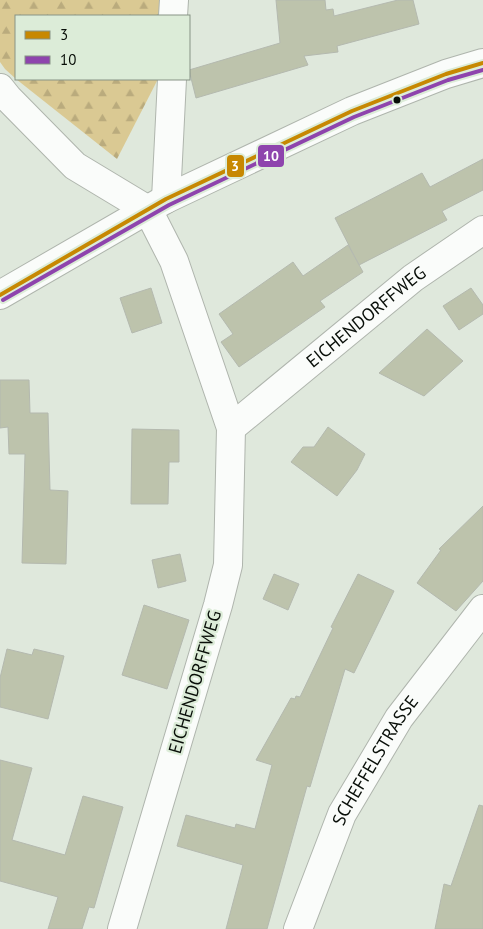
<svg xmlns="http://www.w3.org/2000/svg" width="483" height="929" viewBox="0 0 483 929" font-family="'PT Sans',sans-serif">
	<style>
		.forest { fill: url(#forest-firs) }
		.building { fill: #bdc3ac; stroke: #b4b9af }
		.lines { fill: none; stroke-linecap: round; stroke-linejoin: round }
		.minor-casing { stroke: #afb5ad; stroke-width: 30 }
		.minor { stroke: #fafcfa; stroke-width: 28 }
		.bus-1-casing { stroke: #dcecd8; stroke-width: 8 }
		.bus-2-casing { stroke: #dcecd8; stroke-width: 8 }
		.bus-1 { stroke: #c78802; stroke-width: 4 }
		.bus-2 { stroke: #8e44ad; stroke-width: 4 }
		.bus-dot { fill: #080e08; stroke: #dcecd8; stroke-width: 2 }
		.labels { text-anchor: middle; stroke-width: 4.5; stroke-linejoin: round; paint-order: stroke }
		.street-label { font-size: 18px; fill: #080e08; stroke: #dcecd8 }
		.line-badge { stroke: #dcecd8; stroke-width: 2 }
		.badge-label { font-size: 14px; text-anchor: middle; font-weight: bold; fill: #fff }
	</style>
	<defs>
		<pattern id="forest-firs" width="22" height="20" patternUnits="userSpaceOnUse" patternTransform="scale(1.25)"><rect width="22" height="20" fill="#dac993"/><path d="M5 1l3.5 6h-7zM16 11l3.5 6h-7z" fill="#baab7d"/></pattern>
	</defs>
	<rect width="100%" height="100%" fill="#dfe8dc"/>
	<!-- forest -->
	<g class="forest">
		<path d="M0,0H164L163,16H16V79L5,69L0,62Z"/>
		<path d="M16,79H158L117,159Z"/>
	</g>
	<!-- building -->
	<g class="building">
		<path d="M276,0H325L326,10L333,9L334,16L398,0H413L419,24L337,46L338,52L304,56L308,65L196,98L189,70L280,43Z"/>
		<path d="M483,159V190L442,211L447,220L359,265L335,218L422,173L430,187Z"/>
		<path d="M348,245L363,272L320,301L325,307L239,367L221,342L233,334L219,314L293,262L303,276Z"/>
		<path d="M151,288L162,323L132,333L120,298Z"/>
		<path d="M471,288L483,305V314L459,330L443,306Z"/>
		<path d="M427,329L463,361L424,396L379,373Z"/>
		<path d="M0,380H29L30,413H48L50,490L68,491L66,564L22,563L25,454H9L8,427L0,428Z"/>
		<path d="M328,427L365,454L357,470L337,496L291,462L303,447H314Z"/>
		<path d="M132,429L179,430V462H169L168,504H131Z"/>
		<path d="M483,506V581L456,611L417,583L441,550L439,549Z"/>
		<path d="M180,554L186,581L158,588L152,560Z"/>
		<path d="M274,574L299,584L288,610L263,599Z"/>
		<path d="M358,574L394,591L354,673L345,669L310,787L307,786L267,929H226L243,865L177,846L186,815L235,828L236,824L255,829L272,765L256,760L291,698L295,699L296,696L300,697L333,628L331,627Z"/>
		<path d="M144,605L189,620L167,689L122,675Z"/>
		<path d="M7,649L32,655L34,649L64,656L48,719L0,707V678Z"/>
		<path d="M0,760L32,768L12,840L65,855L83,796L123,807L94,908L89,907L82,929H48L58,897L0,881Z"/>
		<path d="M479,805L483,806V929H435L444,884L451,886Z"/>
	</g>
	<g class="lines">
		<!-- minor casing -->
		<g class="minor-casing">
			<g id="minor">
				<path d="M173,16L174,0"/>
				<path d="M0,88L8,98L75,166L148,210L174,261L231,428L228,565L218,605L122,929"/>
				<path d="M166,199L172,79"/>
				<path d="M0,295L166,199L352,111L446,74L483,63"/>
				<path id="s1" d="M231,428L413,278L483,230"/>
				<path id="s2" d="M298,929L342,814L399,718L483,609"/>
			</g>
		</g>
		<!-- minor -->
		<use href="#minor" class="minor"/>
		<!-- bus-1 casing -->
		<g class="bus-1-casing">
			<path id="bus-1" d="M0,295L166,199L352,111L446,74L483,63"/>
		</g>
		<!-- bus-2 casing -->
		<g class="bus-2-casing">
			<path id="bus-2" d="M3,300L169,205L354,117L448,80L483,70"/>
		</g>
		<!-- bus-1 -->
		<use href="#bus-1" class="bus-1"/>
		<!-- bus-2 -->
		<use href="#bus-2" class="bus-2"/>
	</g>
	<!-- markers -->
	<circle class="bus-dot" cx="397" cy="100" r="4.5"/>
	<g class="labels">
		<!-- street labels -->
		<g class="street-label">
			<text dy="6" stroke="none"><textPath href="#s1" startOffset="175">EICHENDORFFWEG</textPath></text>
			<text transform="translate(195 682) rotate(-74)" y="6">EICHENDORFFWEG</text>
			<text dy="6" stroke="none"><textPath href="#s2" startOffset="186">SCHEFFELSTRASSE</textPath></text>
		</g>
	</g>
	<g class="line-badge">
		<rect x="257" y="144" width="28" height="24" rx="5" fill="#8e44ad"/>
		<rect x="226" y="154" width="19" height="24" rx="5" fill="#c78802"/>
	</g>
	<g class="badge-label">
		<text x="271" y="161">10</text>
		<text x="235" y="171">3</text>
	</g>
	<!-- legend -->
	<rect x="15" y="15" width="175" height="65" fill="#dcecd8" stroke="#879385"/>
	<rect x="25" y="31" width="25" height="8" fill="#c78802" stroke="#879385"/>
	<text x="60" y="40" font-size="15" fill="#080e08">3</text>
	<rect x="25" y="56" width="25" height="8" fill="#8e44ad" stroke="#879385"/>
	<text x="60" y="65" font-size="15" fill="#080e08">10</text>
</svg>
